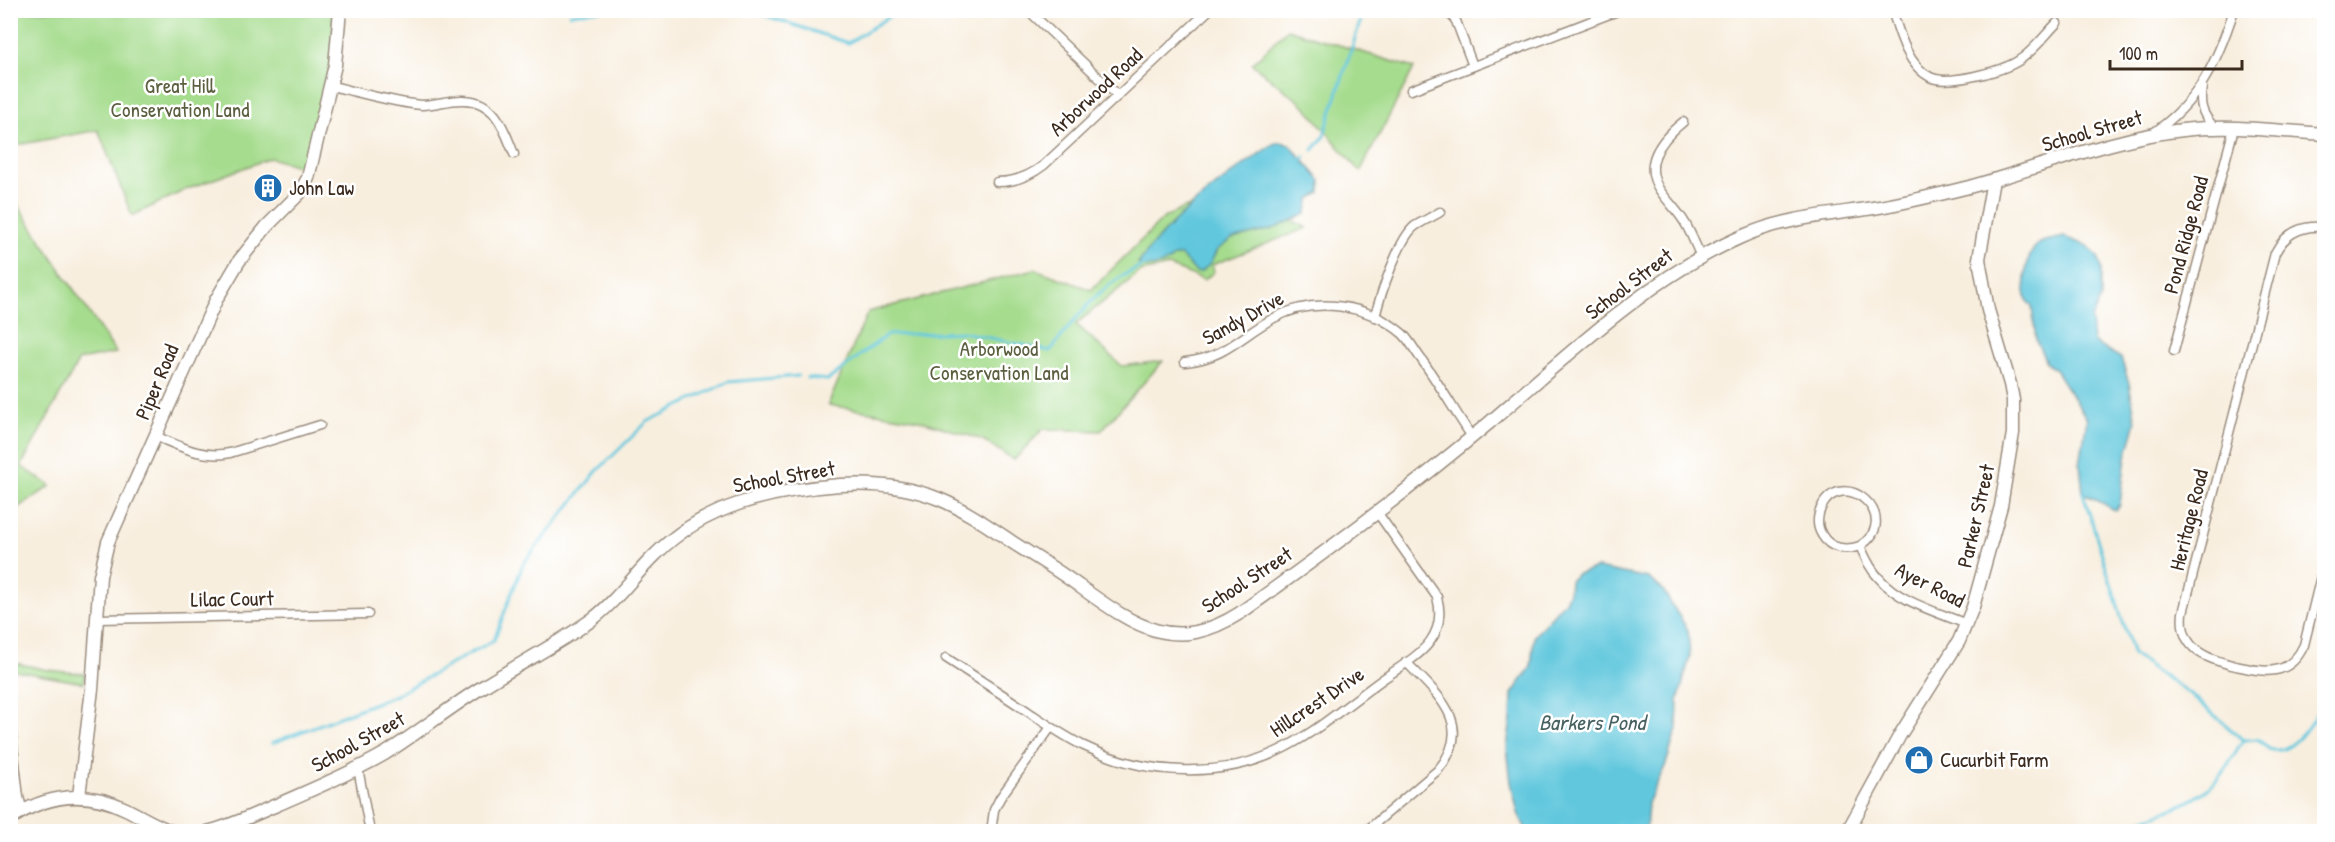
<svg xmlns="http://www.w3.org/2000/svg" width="2335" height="842" viewBox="0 0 2335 842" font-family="'Patrick Hand',sans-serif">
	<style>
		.green { fill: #a5dc8d; stroke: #708356; stroke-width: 1.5 }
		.water { fill: #60c7dd; stroke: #4e787e; stroke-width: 1.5 }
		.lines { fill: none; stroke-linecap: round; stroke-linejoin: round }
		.stream { stroke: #60c7dd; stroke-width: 3 }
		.street-casing { stroke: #9a8c7e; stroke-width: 11 }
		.secondary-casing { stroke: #9a8c7e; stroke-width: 15 }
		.street { stroke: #fff; stroke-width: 8 }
		.secondary { stroke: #fff; stroke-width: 12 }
		.labels { text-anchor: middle; stroke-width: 5; stroke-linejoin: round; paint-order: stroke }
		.park-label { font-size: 21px; fill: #5b5f3f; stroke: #fff }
		.street-label { font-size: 21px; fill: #3b2a1e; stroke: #fff }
		.poi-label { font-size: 21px; fill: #3b2a1e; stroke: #fff; text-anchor: start }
		.water-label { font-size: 22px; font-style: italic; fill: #486161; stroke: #fff }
	</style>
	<rect width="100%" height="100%" fill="#fff"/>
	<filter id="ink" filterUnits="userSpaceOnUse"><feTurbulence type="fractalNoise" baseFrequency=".0167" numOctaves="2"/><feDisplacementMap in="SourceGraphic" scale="12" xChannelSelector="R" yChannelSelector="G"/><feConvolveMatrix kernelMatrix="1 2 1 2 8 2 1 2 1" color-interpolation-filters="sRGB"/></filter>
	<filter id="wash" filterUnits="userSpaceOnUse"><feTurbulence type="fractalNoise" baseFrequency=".008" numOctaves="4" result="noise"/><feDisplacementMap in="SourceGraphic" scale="24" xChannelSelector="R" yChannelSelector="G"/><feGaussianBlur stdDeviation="1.35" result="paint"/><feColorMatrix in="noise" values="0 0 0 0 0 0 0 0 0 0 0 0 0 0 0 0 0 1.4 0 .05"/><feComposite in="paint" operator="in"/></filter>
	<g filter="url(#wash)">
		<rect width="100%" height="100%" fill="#f8eede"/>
		<!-- green -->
		<g class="green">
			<path d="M11,11H334L332,64L305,168L270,158L185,190L132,216L98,130L11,146Z"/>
			<path d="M1287,29L1414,68L1360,172L1305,106L1252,64Z"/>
			<path d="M1269,170L1291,220L1307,228L1212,265L1214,272L1204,280L1169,266L1140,272L1076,324L1122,366L1163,361L1101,431L1043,429L1014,460L983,440L919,420L828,405L868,312L1035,269L1091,290L1165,217Z"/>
			<path d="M11,195L116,353L79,360L21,466L51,486L11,512Z"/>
			<path d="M10,662L48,670L85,674L84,683L11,670Z"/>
		</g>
		<!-- water -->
		<g class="water">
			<path d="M1281,142L1290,145L1321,181L1320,193L1310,199L1306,214L1273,229L1232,239L1217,250L1210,264L1201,272H1196L1181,256H1174C1167,265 1148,270 1138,264C1173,214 1224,179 1273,144Z"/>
			<path d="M2064,237L2088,246L2098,257L2101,267V298L2091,319L2093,342L2121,358L2129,383L2136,422L2126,457L2120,504L2116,510H2111L2106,505L2083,493L2080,464L2087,419L2056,371L2046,362L2036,340L2032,307C2019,296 2025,256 2037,245C2043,240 2056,239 2064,237Z"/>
			<path d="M1597,568L1648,578L1662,589L1688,630L1690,656L1678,701L1677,728L1666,764L1648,803L1646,831H1527L1518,813L1511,783L1507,747L1511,719L1512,694L1531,667L1534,636L1565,601L1569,592L1570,581L1577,574Z"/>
		</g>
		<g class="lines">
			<!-- stream -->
			<g class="stream">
				<path d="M749,10L848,43L899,10"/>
				<path d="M570,14L600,10"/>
				<path d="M1313,150L1323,138L1364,10"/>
				<path d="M1299,162L1305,157"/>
				<path d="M807,378L828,380L887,335L963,332L1050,351C1079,315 1100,282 1145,265"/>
				<path d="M2083,493L2133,655L2190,694L2243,740"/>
				<path d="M272,743L396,695L494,640L523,564L597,471L647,422L728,382L798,376"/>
				<path d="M2109,832C2136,821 2182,809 2204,792C2221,779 2231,759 2243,740L2258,739C2261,742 2266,747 2269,749C2293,758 2315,717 2324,701"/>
			</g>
		</g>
	</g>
	<g filter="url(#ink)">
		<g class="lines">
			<!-- street casing -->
			<g class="street-casing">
				<g id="street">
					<path d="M1028,10L1118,96"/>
					<path d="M1447,10L1456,21L1473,66"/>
					<path d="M1892,10C1899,32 1907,65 1930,77C1947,86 2002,71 2018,61C2033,52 2045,35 2057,23"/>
					<path d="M331,86C359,92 394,103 422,105C436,105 450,99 464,100C496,101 504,129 514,154"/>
					<path d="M2202,87C2199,105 2202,114 2214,127"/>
					<path d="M1411,90L1620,10"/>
					<path d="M1683,122C1663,138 1642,162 1659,189C1667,201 1678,211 1685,223C1691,233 1696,246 1701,257"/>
					<path d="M2153,133C2199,102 2217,62 2234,10"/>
					<path d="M997,182C1016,182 1030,176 1044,165L1209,10"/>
					<path d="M2324,227C2302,225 2285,233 2275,253L2183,613C2179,649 2206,659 2236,666C2264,672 2289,678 2304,645L2324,564"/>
					<path d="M1375,317C1380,296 1399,238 1415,226C1423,221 1432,217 1440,212"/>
					<path d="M2174,351L2234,128"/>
					<path d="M1185,362C1226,358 1240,336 1274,318C1314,296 1368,304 1403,334C1409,340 1414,349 1419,356C1438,382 1454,410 1472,437"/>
					<path d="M155,436C180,446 202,459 230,453L320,425"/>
					<path d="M1860,546C1846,551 1830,549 1822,535C1817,527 1817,517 1821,508C1842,464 1905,518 1860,546C1865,557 1870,569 1879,578C1899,602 1938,612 1966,624"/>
					<path d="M97,619L368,614"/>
					<path d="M946,658C974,676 1002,694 1030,713C1047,724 1065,737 1084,746C1146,776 1224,780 1286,747C1320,729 1351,702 1383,679C1414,657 1449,641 1437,597L1377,512"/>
					<path d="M10,720L19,797L23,811"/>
					<path d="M358,768L370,832"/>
					<path d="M991,832L994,810L1000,798L1051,727"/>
					<path d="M1365,832L1438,770C1476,725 1438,695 1406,662"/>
				</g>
			</g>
			<!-- secondary casing -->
			<g class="secondary-casing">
				<g id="secondary">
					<path d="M79,796L92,689L100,576L108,542L216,300L239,261L267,226L299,194L308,178L335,65L340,10"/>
					<path d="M10,819C47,794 87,790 126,809C142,817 156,826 173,832"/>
					<path d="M207,832C232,826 255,814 279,804C315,788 352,773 386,753C419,732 450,707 484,686C519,664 556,645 590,621C616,602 633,576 656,554C704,505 773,490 840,485C874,483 907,486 939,499C966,510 991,528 1015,544C1037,558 1059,571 1079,586C1135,626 1174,655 1240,613C1325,553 1409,490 1489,423C1565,358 1649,277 1741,237C1783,218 1828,215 1873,208C1905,203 1937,195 1969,187C2040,168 2110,138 2183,130C2230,124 2278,131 2324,134"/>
					<path d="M1847,832L1900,735L1959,641L1973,607L2001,506L2013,433V400L2010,384L1988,310L1979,259L1993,180"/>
				</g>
			</g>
			<!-- street -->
			<use href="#street" class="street"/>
			<!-- secondary -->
			<use href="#secondary" class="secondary"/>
		</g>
	</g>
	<!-- icons -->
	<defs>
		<g id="building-disc" transform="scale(1.5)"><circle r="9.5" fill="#1f6fb2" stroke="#fff"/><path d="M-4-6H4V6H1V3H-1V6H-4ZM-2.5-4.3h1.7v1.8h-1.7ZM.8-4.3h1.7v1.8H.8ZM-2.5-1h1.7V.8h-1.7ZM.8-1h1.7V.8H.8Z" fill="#fff"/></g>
		<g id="shop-disc" transform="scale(1.5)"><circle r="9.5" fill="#1f6fb2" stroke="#fff"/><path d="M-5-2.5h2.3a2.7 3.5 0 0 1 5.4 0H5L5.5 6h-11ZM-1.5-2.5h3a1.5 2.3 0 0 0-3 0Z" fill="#fff"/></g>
	</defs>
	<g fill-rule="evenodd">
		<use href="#building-disc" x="268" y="188"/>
		<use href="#shop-disc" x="1919" y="760"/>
	</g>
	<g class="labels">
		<!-- park labels -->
		<g class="park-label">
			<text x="180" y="93">Great Hill<tspan x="180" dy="24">Conservation Land</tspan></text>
			<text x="999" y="356">Arborwood<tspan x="999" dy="24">Conservation Land</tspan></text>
		</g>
		<!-- street labels -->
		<g class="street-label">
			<text transform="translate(1096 92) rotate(-43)" y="7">Arborwood Road</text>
			<text transform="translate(2092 131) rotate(-16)" y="7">School Street</text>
			<text transform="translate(2186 235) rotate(-75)" y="7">Pond Ridge Road</text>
			<text transform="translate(1629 284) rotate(-37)" y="7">School Street</text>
			<text transform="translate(1243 318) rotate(-29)" y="7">Sandy Drive</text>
			<text transform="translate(157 382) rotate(-67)" y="7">Piper Road</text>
			<text transform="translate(784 477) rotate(-10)" y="7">School Street</text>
			<text transform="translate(1976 516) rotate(-77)" y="7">Parker Street</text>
			<text transform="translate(2189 520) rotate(-76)" y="7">Heritage Road</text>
			<text transform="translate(1247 580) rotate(-33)" y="7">School Street</text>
			<text transform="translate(1930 585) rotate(27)" y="7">Ayer Road</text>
			<text transform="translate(232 599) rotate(-1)" y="7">Lilac Court</text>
			<text transform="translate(1317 702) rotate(-34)" y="7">Hillcrest Drive</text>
			<text transform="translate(358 742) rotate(-29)" y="7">School Street</text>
		</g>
		<!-- poi labels -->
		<g class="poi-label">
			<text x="289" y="195">John Law</text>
			<text x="1940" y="767">Cucurbit Farm</text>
		</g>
		<!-- water labels -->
		<g class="water-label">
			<text x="1592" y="730">Barkers Pond</text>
		</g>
	</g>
	<!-- margin -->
	<rect width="2335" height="842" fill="none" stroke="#fff" stroke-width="36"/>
	<!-- scale -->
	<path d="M2110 60v9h132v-9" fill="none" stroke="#3b2a1e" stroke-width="3"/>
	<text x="2119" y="60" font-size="18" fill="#3b2a1e" stroke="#ffffff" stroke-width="4.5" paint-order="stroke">100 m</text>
</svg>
